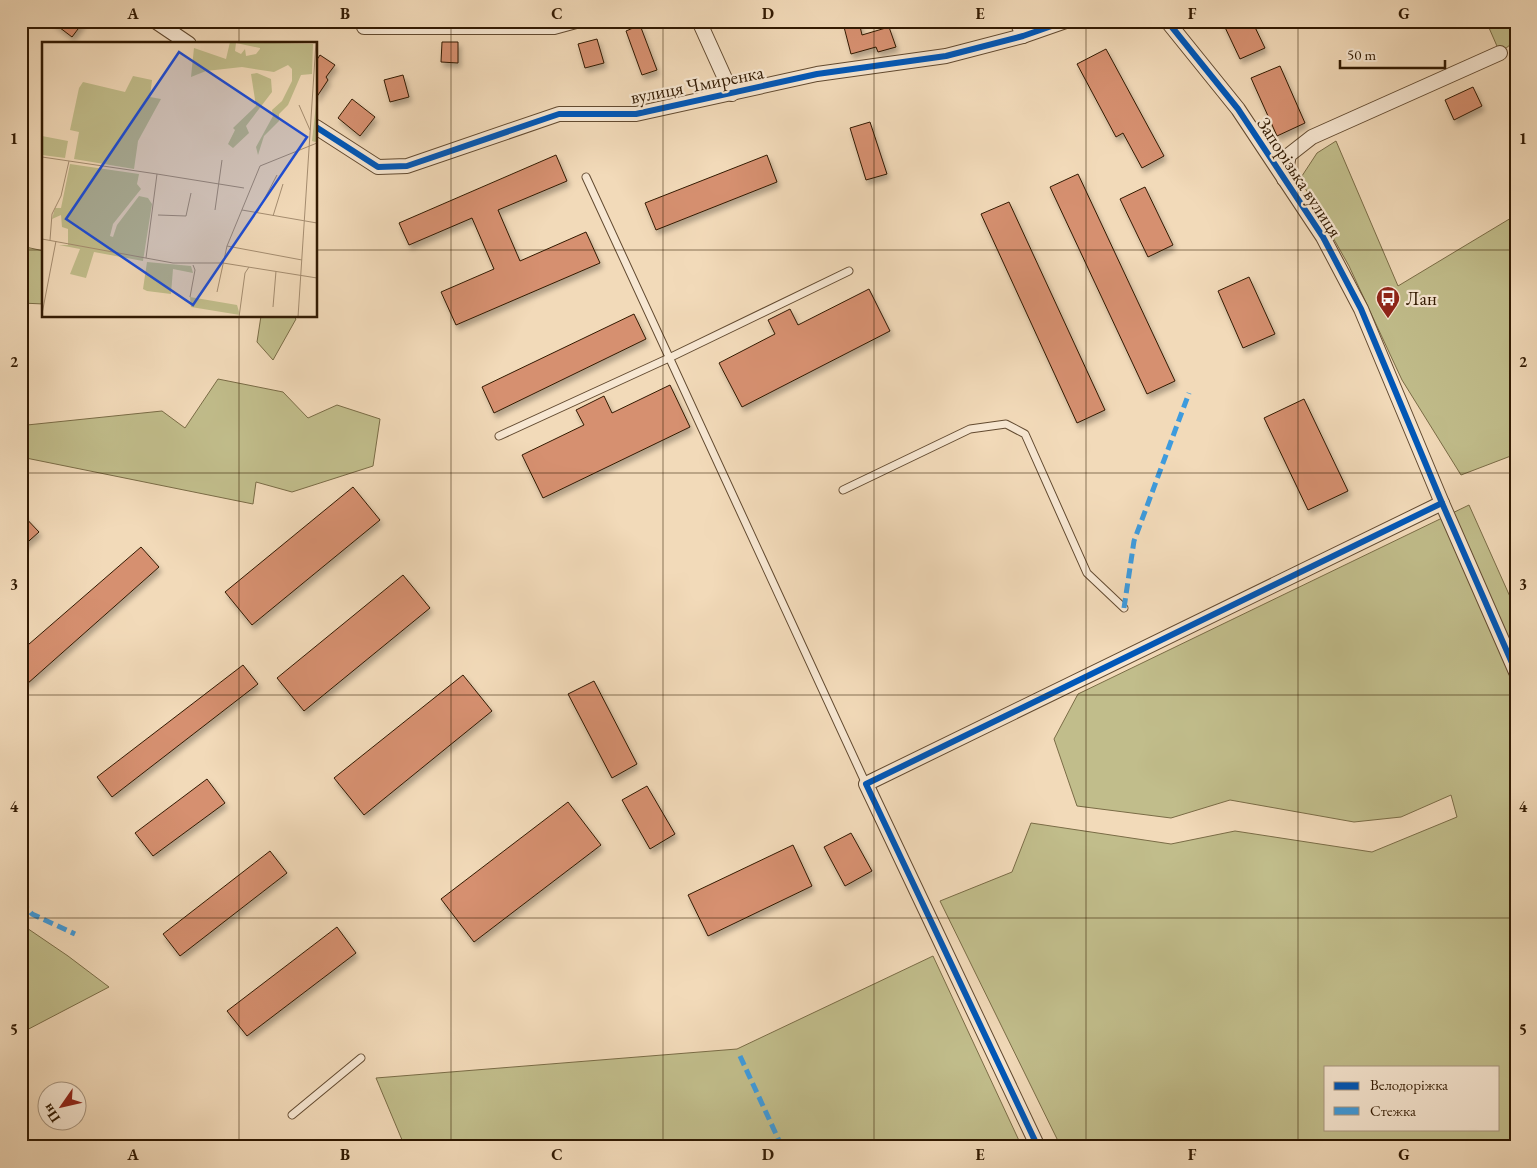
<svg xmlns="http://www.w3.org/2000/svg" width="1537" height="1168" viewBox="0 0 1537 1168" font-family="'EB Garamond',serif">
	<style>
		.green { fill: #c1bd8b; stroke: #7a6c46; fill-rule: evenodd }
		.building { fill: #d6906f; stroke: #321a02; filter: url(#shadow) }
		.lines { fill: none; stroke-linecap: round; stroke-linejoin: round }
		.lane-casing { stroke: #624a30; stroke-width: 9 }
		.street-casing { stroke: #624a30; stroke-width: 16 }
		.lane { stroke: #f7e7d2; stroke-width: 7 }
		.street { stroke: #f7e7d2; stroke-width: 14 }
		.quiet { stroke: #3e9bdd; stroke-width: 5; stroke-dasharray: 10 5; stroke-linecap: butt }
		.cycleway-casing { stroke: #f7e7d2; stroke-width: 9 }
		.cycleway { stroke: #0057b8; stroke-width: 6 }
		.grid { fill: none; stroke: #321a02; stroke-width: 1; stroke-opacity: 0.55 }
		.labels { text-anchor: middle; stroke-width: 4.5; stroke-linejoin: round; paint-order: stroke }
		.street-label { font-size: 19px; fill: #321a02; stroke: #f7e7d2 }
		.poi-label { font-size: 19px; fill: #321a02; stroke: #f7e7d2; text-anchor: start }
		.inset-road { fill: none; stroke: #a58d70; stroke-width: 1 }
		.view { fill: #1d4ed8; fill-opacity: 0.15; stroke: #1d4ed8; stroke-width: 2.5 }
		.inset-edge { fill: none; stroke: #321a02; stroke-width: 2.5 }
		.neatline { fill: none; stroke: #321a02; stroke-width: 2 }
		.grid-label { font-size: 16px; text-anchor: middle; font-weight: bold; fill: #321a02 }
	</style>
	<defs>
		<filter id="shadow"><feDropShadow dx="2.5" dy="4.5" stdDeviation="2.5" flood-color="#0004"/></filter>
	</defs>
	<rect width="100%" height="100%" fill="#f2dab9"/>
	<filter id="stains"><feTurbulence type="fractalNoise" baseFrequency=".004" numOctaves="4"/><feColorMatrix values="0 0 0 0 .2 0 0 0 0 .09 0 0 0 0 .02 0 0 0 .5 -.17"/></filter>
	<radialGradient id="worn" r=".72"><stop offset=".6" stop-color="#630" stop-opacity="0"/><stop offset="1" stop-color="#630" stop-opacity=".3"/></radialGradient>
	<!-- green -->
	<g class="green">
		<path d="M1486,21H1516V40L1500,53Z"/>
		<path d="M1336,141L1398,286L1516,215V454L1461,475L1402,380L1349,266L1300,179L1317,153Z"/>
		<path d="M21,246L44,251V304L21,303Z"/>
		<path d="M261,316H293L296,319L273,360L257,342Z"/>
		<path d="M218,379L283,392L308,418L337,405L380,419L373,466L292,492L256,482L253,504L21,457V424L27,425L162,411L185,428Z"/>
		<path d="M1469,505L1516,610V1147H1061L940,901L1012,872L1031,823L1171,844L1235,831L1372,852L1457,817L1451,795L1401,817L1354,822L1230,800L1171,818L1077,806L1054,739L1078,694ZM1326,1067H1498V1129H1326Z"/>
		<path d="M21,924L68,956L109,987L21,1033Z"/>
		<path d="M933,956L1022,1147H405L376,1078L737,1049Z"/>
	</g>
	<!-- building -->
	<g class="building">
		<path d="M51,21H84L72,37Z"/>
		<path d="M1222,21H1252L1265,48L1240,59Z"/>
		<path d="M859,22L862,35L889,27L896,47L878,52L876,47L851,54L844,27Z"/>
		<path d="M640,25L657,70L642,75L626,31Z"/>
		<path d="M597,39L604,63L585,68L578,44Z"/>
		<path d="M442,42H458V63L441,62Z"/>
		<path d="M1106,49L1164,156L1142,168L1123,133L1116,137L1077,64Z"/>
		<path d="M320,55L335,65L326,77L328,80L316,98V61Z"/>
		<path d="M1280,66L1305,123L1277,136L1251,78Z"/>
		<path d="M403,75L409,97L390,102L384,80Z"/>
		<path d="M1473,87L1482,106L1454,120L1445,100Z"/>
		<path d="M352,99L375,117L360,136L338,118Z"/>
		<path d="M870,122L887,174L866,180L850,128Z"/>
		<path d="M556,155L567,181L498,210L520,261L586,232L600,263L456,325L441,292L494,269L472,218L409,245L399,223Z"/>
		<path d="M767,155L777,182L656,230L645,203Z"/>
		<path d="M1078,174L1175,381L1147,394L1050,187Z"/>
		<path d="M1145,187L1173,245L1148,257L1120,199Z"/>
		<path d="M1009,202L1105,410L1077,423L981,214Z"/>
		<path d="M1249,277L1275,334L1243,348L1218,291Z"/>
		<path d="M869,289L890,331L742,407L719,363L775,334L768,320L790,309L798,325Z"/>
		<path d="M634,314L646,339L494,413L482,387Z"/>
		<path d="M670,385L690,427L543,498L522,455L584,425L576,410L604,396L612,413Z"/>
		<path d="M1304,399L1348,491L1308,510L1264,418Z"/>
		<path d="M353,487L380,520L252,625L225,592Z"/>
		<path d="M21,513L39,532L21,548Z"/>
		<path d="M141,547L159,567L27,684L21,677V651Z"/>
		<path d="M403,575L430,608L304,711L277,678Z"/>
		<path d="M243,665L258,684L112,797L97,777Z"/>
		<path d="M463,675L492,711L364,815L334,778Z"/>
		<path d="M594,681L637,764L612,778L568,694Z"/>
		<path d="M207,779L225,803L153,856L135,833Z"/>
		<path d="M647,786L675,834L650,849L622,800Z"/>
		<path d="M568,802L601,845L474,942L441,899Z"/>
		<path d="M851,833L872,871L845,886L824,847Z"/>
		<path d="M793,845L812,886L708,936L688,895Z"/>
		<path d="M270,851L287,873L180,956L163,934Z"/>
		<path d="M337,927L356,953L247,1036L227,1011Z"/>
	</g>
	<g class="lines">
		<!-- lane casing -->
		<g class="lane-casing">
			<g id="lane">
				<path d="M586,177L866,784"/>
				<path d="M499,436L669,358L849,271"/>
				<path d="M843,490L970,429L1006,424L1025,434L1087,573L1124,608"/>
				<path d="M292,1115L361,1058"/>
			</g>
		</g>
		<!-- street casing -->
		<g class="street-casing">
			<g id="street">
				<path d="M155,21L189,44"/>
				<path d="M699,21L732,94"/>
				<path d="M1017,21L1023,36"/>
				<path d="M1167,21L1238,109L1323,237L1361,309L1442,503L1516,672"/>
				<path d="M364,27H554L576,21"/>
				<path d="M316,127L378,167L407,166L559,114H636L817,74L946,56L1023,36L1066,21"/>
				<path d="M1284,179L1289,155L1312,137L1500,53"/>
				<path d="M1038,1147L866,784L1442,503"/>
			</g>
		</g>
		<!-- lane -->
		<use href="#lane" class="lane"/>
		<!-- street -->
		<use href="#street" class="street"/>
		<!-- quiet -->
		<g class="quiet">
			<path d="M1124,608L1134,541L1189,393"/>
			<path d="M21,901L32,914L75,934"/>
			<path d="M740,1056L782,1147"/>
		</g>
		<!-- cycleway casing -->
		<g class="cycleway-casing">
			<g id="cycleway">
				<path d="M1167,21L1238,109L1323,237L1361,309L1442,503L1516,672"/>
				<path d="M316,127L378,167L407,166L559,114H636L817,74L946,56L1023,36L1066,21"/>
				<path d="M1038,1147L866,784L1442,503"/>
			</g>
		</g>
		<!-- cycleway -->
		<use href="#cycleway" class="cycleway"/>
	</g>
	<!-- grid -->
	<path class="grid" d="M239,21V44M451,21V1147M663,21V1147M874,21V1147M1086,21V1147M1298,21V1147M21,250H44M316,250H1516M239,316V1147M21,473H1516M21,695H1516M21,918H1516"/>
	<!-- icons -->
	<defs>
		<g id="bus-pin" transform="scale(1.25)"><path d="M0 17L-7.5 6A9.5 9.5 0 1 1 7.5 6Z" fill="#8f2418" stroke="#f7e7d2"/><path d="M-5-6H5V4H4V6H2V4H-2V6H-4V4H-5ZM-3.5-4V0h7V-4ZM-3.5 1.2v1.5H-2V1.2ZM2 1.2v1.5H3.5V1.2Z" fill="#fff"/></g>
	</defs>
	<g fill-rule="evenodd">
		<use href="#bus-pin" x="1388" y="298"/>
	</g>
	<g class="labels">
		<!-- street labels -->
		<g class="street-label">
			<text transform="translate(697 84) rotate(-11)" y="7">вулиця Чмиренка</text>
			<text transform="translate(1300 177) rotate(57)" y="7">Запорізька вулиця</text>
		</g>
		<!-- poi labels -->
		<g class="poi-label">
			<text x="1406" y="305">Лан</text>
		</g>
	</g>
	<!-- overview -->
	<g transform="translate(42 42)">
		<rect width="275" height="275" fill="#f2dab9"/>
		<path d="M188,0L271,2L270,32L259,33L246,63L237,72V79L222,94L216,113L214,105L231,74L230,68L240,59L250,39V27L246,23L232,30L200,25L164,29L149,35L152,6L184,17ZM194,1L218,6V7L214,12L204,14L203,7L199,12L193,9ZM215,31L229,37L230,50L204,84L207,91L191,106L186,102L193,88L191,86L214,64L209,32ZM91,34L110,38L108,55L119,57L96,99L92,127L32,117L37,90L28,88L37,46L41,40L83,50ZM274,62L275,99L273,100L270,99ZM0,94L26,99L23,116L0,113ZM28,122L97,132L95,142L99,147L71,182L68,194L71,195L75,183L97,154L106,156L110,162L101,219L52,210L44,236L28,232L38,207L17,203H26V187L20,185L19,173L10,177L13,166H19ZM105,220L149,224L151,231L131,227L129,252L105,249L101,247ZM148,255L195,263L198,273L149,265Z" fill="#c1bd8b" fill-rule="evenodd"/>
		<path class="inset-road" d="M257,63L268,88M0,115L115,132L104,216M115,132L202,146M173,168L180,118M200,168L275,181M215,171L235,133M116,173L144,174L149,151M231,174L241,142M0,197L131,221H181L275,236M8,198L10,172L19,154L27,119M185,204L260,218M175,250L185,204L218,124L275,101M148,255L153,228L151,223M231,265L234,229M0,272L14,199M197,275L203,231L207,225M256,275L274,0"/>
		<path class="view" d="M137,10L265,95L151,263L24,177Z"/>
		<rect width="275" height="275" class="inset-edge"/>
	</g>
	<!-- margin -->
	<rect width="1537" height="1168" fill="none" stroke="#f2dab9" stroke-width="55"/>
	<!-- legend -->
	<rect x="1324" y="1066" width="175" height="65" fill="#f7e7d2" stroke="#a8957f"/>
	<rect x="1334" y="1082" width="25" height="8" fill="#0057b8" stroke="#a8957f"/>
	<text x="1370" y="1090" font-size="15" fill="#321a02">Велодоріжка</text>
	<rect x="1334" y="1107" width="25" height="8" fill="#3e9bdd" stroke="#a8957f"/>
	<text x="1370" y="1116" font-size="15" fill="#321a02">Стежка</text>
	<!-- north arrow -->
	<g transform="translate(62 1106) rotate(236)"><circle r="24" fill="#f7e7d2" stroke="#a8957f"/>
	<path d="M0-4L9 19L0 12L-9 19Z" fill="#8f2418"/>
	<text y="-8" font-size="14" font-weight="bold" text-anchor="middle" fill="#321a02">Пн</text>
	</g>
	<!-- scale -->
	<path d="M1340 60v8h105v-8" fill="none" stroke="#321a02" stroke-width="2.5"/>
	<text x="1347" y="60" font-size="15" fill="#321a02" stroke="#f7e7d2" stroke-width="4" paint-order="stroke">50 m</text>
	<rect x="28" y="28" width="1482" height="1112" class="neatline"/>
	<g class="grid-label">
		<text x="133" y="19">A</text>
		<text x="345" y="19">B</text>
		<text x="557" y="19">C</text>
		<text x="768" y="19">D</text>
		<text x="980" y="19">E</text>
		<text x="1192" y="19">F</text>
		<text x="1404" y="19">G</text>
		<text x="14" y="144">1</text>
		<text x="1523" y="144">1</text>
		<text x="14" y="367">2</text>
		<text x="1523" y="367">2</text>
		<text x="14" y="590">3</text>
		<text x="1523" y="590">3</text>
		<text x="14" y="812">4</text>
		<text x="1523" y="812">4</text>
		<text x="14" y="1035">5</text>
		<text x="1523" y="1035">5</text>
		<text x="133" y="1160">A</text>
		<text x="345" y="1160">B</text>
		<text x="557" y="1160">C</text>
		<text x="768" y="1160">D</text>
		<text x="980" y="1160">E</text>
		<text x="1192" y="1160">F</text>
		<text x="1404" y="1160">G</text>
	</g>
	<rect width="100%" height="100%" filter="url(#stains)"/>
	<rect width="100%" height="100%" fill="url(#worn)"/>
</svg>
